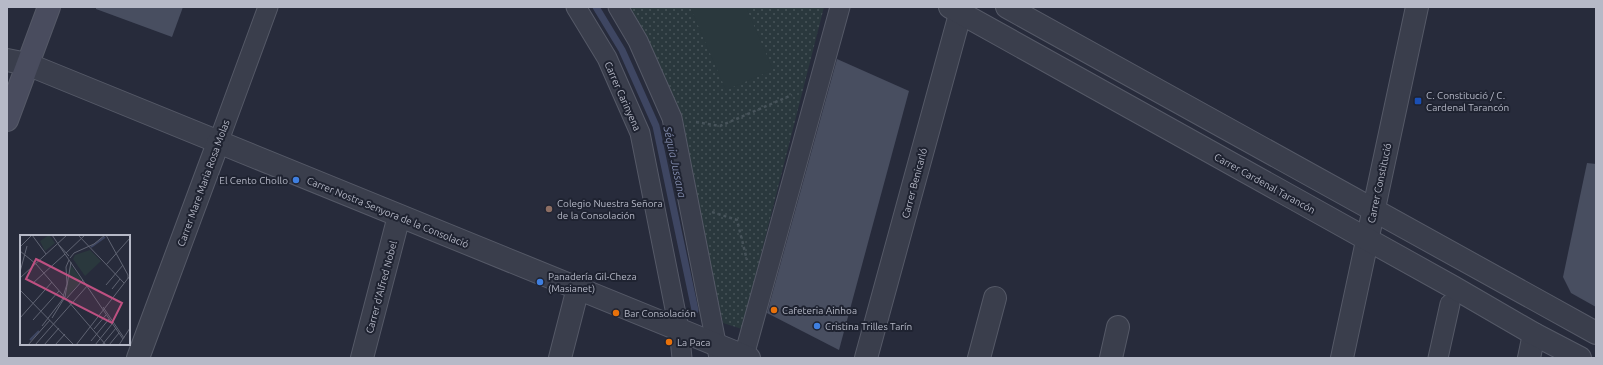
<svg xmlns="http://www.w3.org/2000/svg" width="1603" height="365" viewBox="0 0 1603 365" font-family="Ubuntu,sans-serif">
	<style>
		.park { fill: url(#park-dots) }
		.pitch { fill: #2a383d }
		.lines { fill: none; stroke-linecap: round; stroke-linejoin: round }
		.stream { stroke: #3e4662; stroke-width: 7 }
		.building { fill: #484e60 }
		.pedestrian-casing { stroke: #555967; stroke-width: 21 }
		.minor-casing { stroke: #555967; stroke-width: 24 }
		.tertiary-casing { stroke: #555967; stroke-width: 24 }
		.secondary-casing { stroke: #555967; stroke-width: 24 }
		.path { stroke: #47535a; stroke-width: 2.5; stroke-dasharray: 3 3; stroke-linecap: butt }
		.pedestrian { stroke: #3a3e4c; stroke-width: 19 }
		.minor { stroke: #3a3e4c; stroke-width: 22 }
		.tertiary { stroke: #3a3e4c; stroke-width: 22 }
		.secondary { stroke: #494c5e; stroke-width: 22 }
		.transit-dot { fill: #1a4fb4; stroke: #1f2331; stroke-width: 1.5 }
		.shop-dot { fill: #3f7fe0; stroke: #1f2331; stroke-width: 1.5 }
		.education-dot { fill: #8d6e63; stroke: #1f2331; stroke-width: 1.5 }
		.food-dot { fill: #e8710a; stroke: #1f2331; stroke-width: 1.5 }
		.labels { text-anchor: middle; stroke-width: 4; stroke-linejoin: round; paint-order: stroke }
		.poi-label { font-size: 10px; fill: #b6b9c7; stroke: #1f2331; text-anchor: start }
		.street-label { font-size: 10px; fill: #b6b9c7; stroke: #1f2331 }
		.water-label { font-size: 11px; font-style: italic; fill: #818aab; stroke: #1f2331 }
		.inset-river { fill: none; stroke: #3e4662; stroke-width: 2 }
		.inset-road { fill: none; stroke: #606473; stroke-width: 1 }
		.view { fill: #be5081; fill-opacity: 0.15; stroke: #be5081; stroke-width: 2 }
		.inset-edge { fill: none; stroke: #b6b9c7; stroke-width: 2 }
	</style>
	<defs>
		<pattern id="park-dots" width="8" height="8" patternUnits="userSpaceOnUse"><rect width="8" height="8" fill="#2a383d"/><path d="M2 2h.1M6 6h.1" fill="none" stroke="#475358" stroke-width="1.8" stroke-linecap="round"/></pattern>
	</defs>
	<rect width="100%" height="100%" fill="#272b3b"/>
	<!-- park -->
	<path class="park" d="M626,7H824L742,329L723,323L691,173Z"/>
	<!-- pitch -->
	<path class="pitch" d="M690,7H746L773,70L726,90Z"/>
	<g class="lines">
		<!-- stream -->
		<path class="stream" d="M596,7L622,50L656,126L695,310"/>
	</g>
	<!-- building -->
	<g class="building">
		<path d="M96,7H183L172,37L96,9Z"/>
		<path d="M837,59L909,91L839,350L767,313Z"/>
		<path d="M1587,163L1596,164V307L1571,293L1563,277Z"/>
	</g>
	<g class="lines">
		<!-- pedestrian casing -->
		<g class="pedestrian-casing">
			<g id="pedestrian">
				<path d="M576,7L607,58L640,133L679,329L682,358"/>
				<path d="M618,7L638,41L672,118L719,358"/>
				<path d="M218,143L268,7"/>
				<path d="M744,356L840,7"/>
				<path d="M1438,358L1450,304"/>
			</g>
		</g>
		<!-- minor casing -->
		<g class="minor-casing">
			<g id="minor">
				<path d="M7,60L27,64L749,358"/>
				<path d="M138,358L218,143"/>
				<path d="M362,358L399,216"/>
				<path d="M560,358L578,288"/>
				<path d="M866,358L962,7"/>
				<path d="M979,358L995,298"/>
				<path d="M1111,358L1118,327"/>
				<path d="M1342,358L1417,7"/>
				<path d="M1529,358L1534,334"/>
			</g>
		</g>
		<!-- tertiary casing -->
		<g class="tertiary-casing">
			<g id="tertiary">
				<path d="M950,7L1453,287L1534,334L1580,358"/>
				<path d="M1007,7L1596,333"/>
			</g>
		</g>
		<!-- secondary casing -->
		<g class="secondary-casing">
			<path id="secondary" d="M7,120L49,7"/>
		</g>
		<!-- path -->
		<g class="path">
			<path d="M696,122L720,126L792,95"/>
			<path d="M712,212L737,220L747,260"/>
		</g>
		<!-- pedestrian -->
		<use href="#pedestrian" class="pedestrian"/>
		<!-- minor -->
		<use href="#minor" class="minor"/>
		<!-- tertiary -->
		<use href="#tertiary" class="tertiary"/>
		<!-- secondary -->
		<use href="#secondary" class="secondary"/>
	</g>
	<!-- markers -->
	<rect class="transit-dot" x="1414" y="97" width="8" height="8" rx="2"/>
	<g class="shop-dot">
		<circle cx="296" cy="180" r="4"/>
		<circle cx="540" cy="282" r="4"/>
		<circle cx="817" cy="326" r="4"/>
	</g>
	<circle class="education-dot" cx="549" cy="209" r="4"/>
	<g class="food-dot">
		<circle cx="774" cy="310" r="4"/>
		<circle cx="616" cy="313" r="4"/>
		<circle cx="669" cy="342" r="4"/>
	</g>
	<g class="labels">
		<!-- poi labels -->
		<g class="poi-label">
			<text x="1426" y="99">C. Constitució / C.<tspan x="1426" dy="12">Cardenal Tarancón</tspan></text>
			<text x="288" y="184" text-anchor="end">El Cento Chollo</text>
			<text x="557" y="207">Colegio Nuestra Señora<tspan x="557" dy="12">de la Consolación</tspan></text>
			<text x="548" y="280">Panadería Gil-Cheza<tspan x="548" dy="12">(Masianet)</tspan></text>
			<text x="782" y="314">Cafeteria Ainhoa</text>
			<text x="624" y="317">Bar Consolación</text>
			<text x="825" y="330">Cristina Trilles Tarín</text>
			<text x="677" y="346">La Paca</text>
		</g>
		<!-- street labels -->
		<g class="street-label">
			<text transform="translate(623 96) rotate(66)" y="4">Carrer Carinyena</text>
			<text transform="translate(203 183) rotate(-70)" y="4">Carrer Mare Maria Rosa Molas</text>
			<text transform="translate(914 183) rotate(-75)" y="4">Carrer Benicarló</text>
			<text transform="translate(1265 183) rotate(29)" y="4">Carrer Cardenal Tarancón</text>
			<text transform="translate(1379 183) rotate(-78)" y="4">Carrer Constitució</text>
			<text transform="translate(388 212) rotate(22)" y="4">Carrer Nostra Senyora de la Consolació</text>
			<text transform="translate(381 287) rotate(-75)" y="4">Carrer d'Alfred Nobel</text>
		</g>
		<!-- water labels -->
		<g class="water-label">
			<text transform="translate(675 162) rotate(78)" y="4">Séquia Jussana</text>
		</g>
	</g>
	<!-- overview -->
	<g transform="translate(20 235)">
		<rect width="110" height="110" fill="#272b3b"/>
		<path d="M29,0L35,8L25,16L20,6ZM70,15L81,26L65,41L53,24L55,20ZM50,29L62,45L47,62L46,61Z" fill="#2a383d"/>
		<path class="inset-river" d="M71,12L85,2M10,105L19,96"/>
		<path class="inset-road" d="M12,0L26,19M32,0L103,104M58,0L104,48M86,0L108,40V44M38,9L49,21M0,12L12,0M0,16L16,29L86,110M46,18L65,0M50,23L54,18L74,9L85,0M86,30L110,3M0,37L7,11M0,43L47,0M13,48L45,19M86,50L103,30M92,54L100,44M0,55L54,110M46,64L63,45M83,72L104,103M0,83L32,47M32,83L45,62L51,27M13,85L39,56M22,91L42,65L47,49L46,32L49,25M74,94L86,80M71,106L89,84M8,110L30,85M15,110L68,50M24,110L39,93M35,110L45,99M56,110L109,42M75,110L92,89M82,110L96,93M89,110L99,98M99,110L110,93"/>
		<path class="view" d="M16,24L102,68L92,88L6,44Z"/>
		<rect width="110" height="110" class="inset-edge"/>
	</g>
	<!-- border -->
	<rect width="1603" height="365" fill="none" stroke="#b6b9c7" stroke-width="16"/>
</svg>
